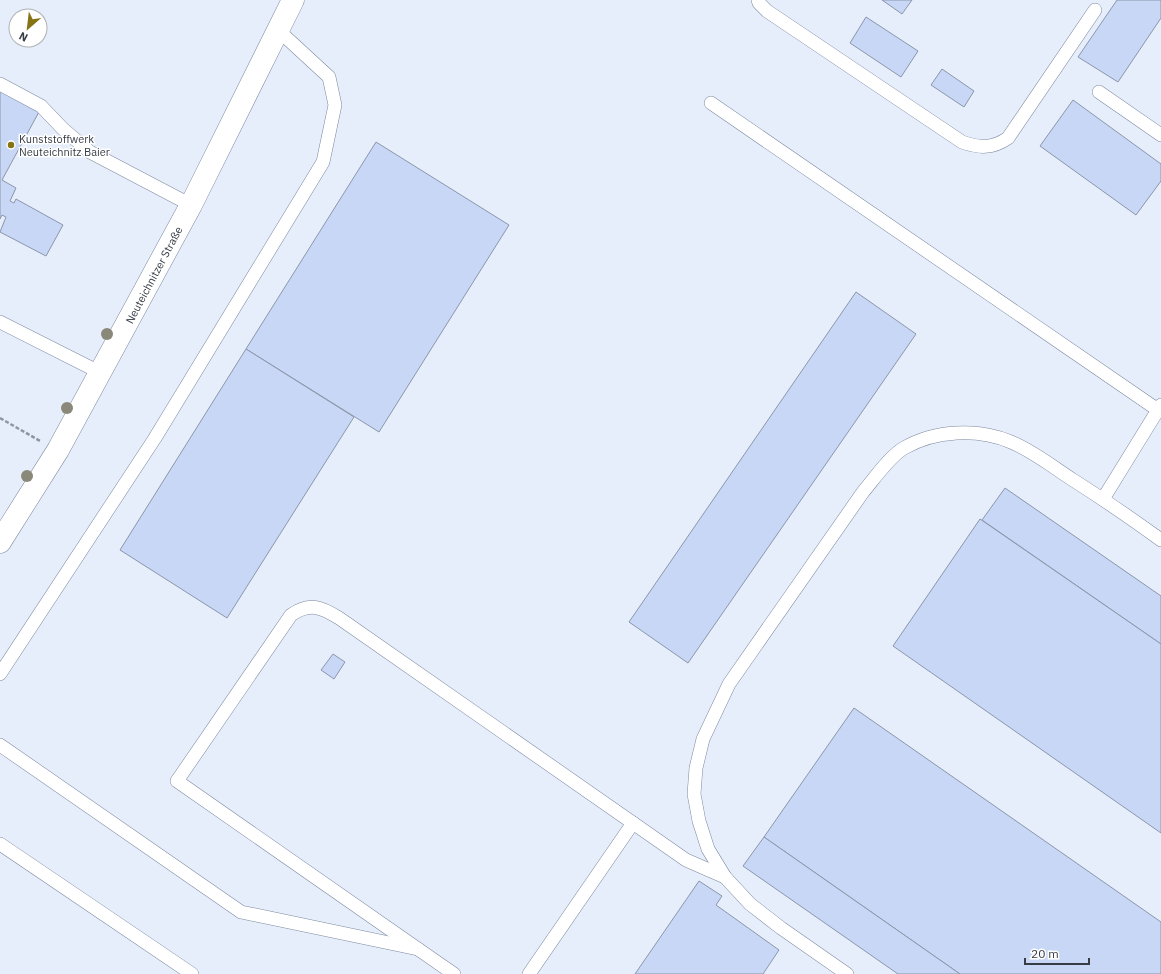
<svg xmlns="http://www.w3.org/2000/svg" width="1161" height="974" viewBox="0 0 1161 974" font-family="'IBM Plex Sans',sans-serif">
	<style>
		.building { fill: #c7d7f5; stroke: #8b96ab }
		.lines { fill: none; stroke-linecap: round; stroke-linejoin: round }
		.service-casing { stroke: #7e899e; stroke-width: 14 }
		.minor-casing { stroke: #7e899e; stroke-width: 23 }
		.path { stroke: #8e94a0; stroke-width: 2.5; stroke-dasharray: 4 2; stroke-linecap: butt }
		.service { stroke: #fff; stroke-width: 13 }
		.minor { stroke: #fff; stroke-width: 22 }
		.tree { fill: #898879 }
		.poi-dot { fill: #867314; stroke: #fff; stroke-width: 1.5 }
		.labels { text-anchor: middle; stroke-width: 3; stroke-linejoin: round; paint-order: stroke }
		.poi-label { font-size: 11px; fill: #373c45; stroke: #fff; text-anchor: start }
		.street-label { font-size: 11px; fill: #373c45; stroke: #fff }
	</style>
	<rect width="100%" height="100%" fill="#e6eefc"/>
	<!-- building -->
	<g class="building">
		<path d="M882,0H912L902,14Z"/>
		<path d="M1117,0H1161V18L1118,82L1078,57Z"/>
		<path d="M866,17L918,51L901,77L850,43Z"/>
		<path d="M942,69L974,91L964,107L931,85Z"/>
		<path d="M0,89L40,110L2,180L16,188L10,201L14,203L16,199L63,225L46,256L0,232L6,217L2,215L0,219Z"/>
		<path d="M1073,100L1161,164V181L1136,215L1040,146Z"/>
		<path d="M376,142L509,225L379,432L246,349Z"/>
		<path d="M856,292L916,334L688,663L629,622Z"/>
		<path d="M246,349L354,417L227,618L120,550Z"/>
		<path d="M1005,488L1161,596V644L982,520Z"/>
		<path d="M980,519L1161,644V833L893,646Z"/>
		<path d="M333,654L345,662L334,679L321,670Z"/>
		<path d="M854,708L1161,922V974H960L764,837Z"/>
		<path d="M764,837L960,974H898L743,866Z"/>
		<path d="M699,881L722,896L716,905L779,950L763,974H635Z"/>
	</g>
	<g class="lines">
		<!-- service casing -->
		<g class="service-casing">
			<g id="service">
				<path d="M758,0L759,3L767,11L962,142C979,148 992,149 1008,138L1095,10"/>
				<path d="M0,84L41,106L63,129L90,152L191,205"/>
				<path d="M1099,92L1161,135"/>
				<path d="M711,103L1158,410"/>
				<path d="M0,322L101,373"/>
				<path d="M1103,499L1161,405"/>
				<path d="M0,674L155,438L323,162L335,105L329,77L278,30"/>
				<path d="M0,745L241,912L418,949L454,974"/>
				<path d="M0,844L192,974"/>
				<path d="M418,949L177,781L291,615C310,602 321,607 339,618L686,860L725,877"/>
				<path d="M529,974L633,823"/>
				<path d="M847,974L781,928L750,904L725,877L708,849L699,821L694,794L696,768L703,739L729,684L863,492C874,479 890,456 904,448C935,430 978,428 1011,442C1033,451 1053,467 1073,480C1103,499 1132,519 1161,540"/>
			</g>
		</g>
		<!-- minor casing -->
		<g class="minor-casing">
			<path id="minor" d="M0,542L58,450L191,205L293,0"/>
		</g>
		<!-- path -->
		<path class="path" d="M0,418L40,441"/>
		<!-- service -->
		<use href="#service" class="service"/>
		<!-- minor -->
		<use href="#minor" class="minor"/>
	</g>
	<!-- trees -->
	<g class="tree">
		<circle cx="107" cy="334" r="6"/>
		<circle cx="67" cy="408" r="6"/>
		<circle cx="27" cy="476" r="6"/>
	</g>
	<!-- markers -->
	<circle class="poi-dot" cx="11" cy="145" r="4"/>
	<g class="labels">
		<!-- poi labels -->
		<g class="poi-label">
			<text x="19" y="143">Kunststoffwerk<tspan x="19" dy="13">Neuteichnitz Baier</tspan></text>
		</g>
		<!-- street labels -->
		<g class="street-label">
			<text transform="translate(154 275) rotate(-62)" y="4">Neuteichnitzer Straße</text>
		</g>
	</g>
	<!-- north arrow -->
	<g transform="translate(28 28) rotate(208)"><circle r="19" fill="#ffffff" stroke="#afb1b5"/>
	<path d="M0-3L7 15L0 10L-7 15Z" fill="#867314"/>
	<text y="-6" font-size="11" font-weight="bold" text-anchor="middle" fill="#373c45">N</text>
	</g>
	<!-- scale -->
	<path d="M1025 958v6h64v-6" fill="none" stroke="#373c45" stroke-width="2"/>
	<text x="1031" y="958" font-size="12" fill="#373c45" stroke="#ffffff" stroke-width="3" paint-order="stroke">20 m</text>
</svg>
